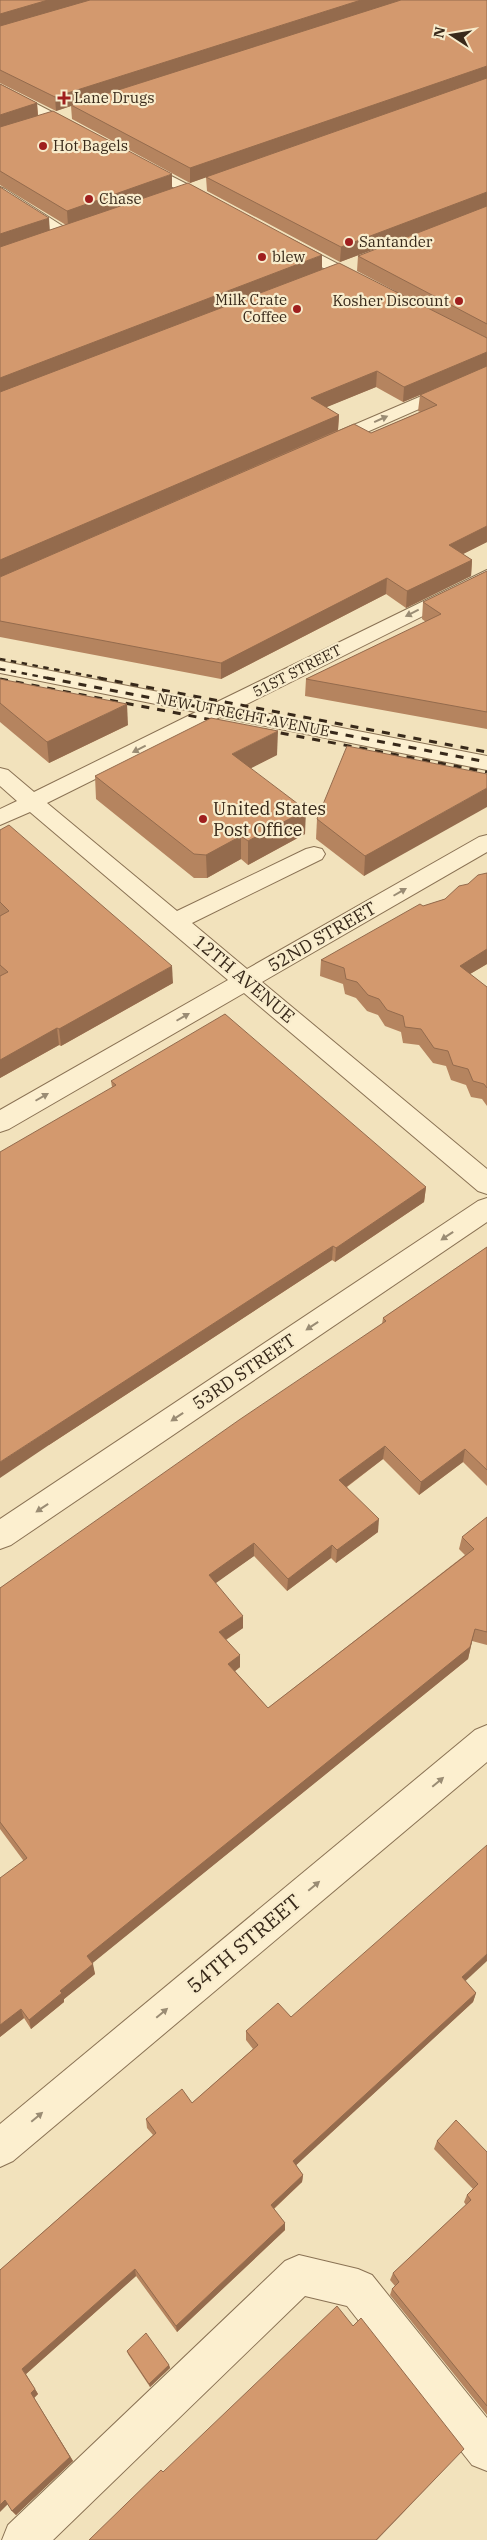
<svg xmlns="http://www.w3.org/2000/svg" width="487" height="2540" viewBox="0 0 487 2540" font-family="'IBM Plex Serif',serif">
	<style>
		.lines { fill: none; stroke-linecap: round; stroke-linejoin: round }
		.minor-casing { stroke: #8a7254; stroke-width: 2 }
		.minor { fill: #fcefcf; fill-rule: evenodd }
		.rail-far1 { stroke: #38291a; stroke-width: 2.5; stroke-dasharray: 5.5 5.5; stroke-linecap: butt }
		.rail { stroke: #38291a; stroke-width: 3; stroke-dasharray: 8 8; stroke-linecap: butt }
		.wall { fill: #b5845f; fill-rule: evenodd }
		.shaded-wall { fill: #946b4d }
		.building { fill: #d3996e; stroke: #946b4d }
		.oneway { fill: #9a8c74 }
		.poi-dot { fill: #9f1f1e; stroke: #f8eccc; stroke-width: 2 }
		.labels { text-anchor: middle; stroke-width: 4.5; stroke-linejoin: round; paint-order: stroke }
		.far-poi-label { font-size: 15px; fill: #38291a; stroke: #f8eccc; text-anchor: start }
		.far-street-label { font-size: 15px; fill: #38291a; stroke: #f8eccc }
		.poi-label { font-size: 18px; fill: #38291a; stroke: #f8eccc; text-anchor: start }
		.street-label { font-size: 18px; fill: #38291a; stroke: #f8eccc }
		.near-street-label { font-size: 21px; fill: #38291a; stroke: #f8eccc }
	</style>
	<rect width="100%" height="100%" fill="#f2e2bc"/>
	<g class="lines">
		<!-- minor casing -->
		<g class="minor-casing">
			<g id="minor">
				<path d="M0,85L83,128L85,131L78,135L73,134L0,95Z"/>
				<path d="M140,160L218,200L221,203L218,206H208L135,167L133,164Z"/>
				<path d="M0,187L5,189L75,234L67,239L61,237L0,199Z"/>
				<path d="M288,238L371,281L373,284L371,287H359L282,246L280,243L282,240Z"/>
				<path d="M487,368V379L333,447H321L318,443L321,439Z"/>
				<path d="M487,570V584L239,708L487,756V770L220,717L47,803L177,911L306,849L314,847L322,849L325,854L322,859L192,923L247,969L479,837L487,835V852L262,982L487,1169V1194L478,1191L244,993L9,1129L0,1132V1110L228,980L30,812L0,825V809L17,801L0,786V768L8,770L34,792L196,712L0,673V661L215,703Z"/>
				<path d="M487,1198V1222L11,1545L0,1549V1519L478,1201Z"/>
				<path d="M487,1725V1762L13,2161L0,2167V2124L475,1730Z"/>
				<path d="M299,2255L358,2269L372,2275L487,2418V2471L472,2465L347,2306L305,2296L53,2540H2L8,2525L285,2261Z"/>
			</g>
		</g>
		<!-- minor -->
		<use href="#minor" class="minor"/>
		<!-- rail-far1 -->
		<g class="rail-far1">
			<path d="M0,659L106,679"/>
			<path d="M0,669L53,679"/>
		</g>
		<!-- rail -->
		<g class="rail">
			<path d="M47,678L487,762"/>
			<path d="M99,678L487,752"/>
			<path d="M0,679L223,722"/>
			<path d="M265,730L487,772"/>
		</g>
	</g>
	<!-- wall -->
	<g class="wall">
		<path d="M0,0H487V542L463,554L472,560L471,576L406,608L386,594L221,679L0,637V187L50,230L66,225L0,185V84L37,103L38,115L322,270L395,291L357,271L358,256L411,235L340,262L207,191L206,177L190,183L72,119L71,106L56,111L0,83ZM376,387L403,402L420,395L418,411L420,412L371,433L338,430L339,415L326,407Z"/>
		<path d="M487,571V729L305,696L306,679L426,622L422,619L423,602Z"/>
		<path d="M0,679L128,725L49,763L0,722Z"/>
		<path d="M277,755L250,768L305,834L248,865L241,859L207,878H194L96,799L95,776Z"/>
		<path d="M487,774L364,876L316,839L317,819Z"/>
		<path d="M0,830L173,983L61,1046L59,1045L0,1078Z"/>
		<path d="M487,873V964L470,974L487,987V1106L482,1099L471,1097L466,1085L451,1080L446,1066L433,1063L419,1045L403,1043L401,1032L385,1026L378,1015L367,1011L356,998L345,994L343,984L320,976L321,960L423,906L445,899L468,884Z"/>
		<path d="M111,1081L426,1187L424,1202L335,1262L332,1260L49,1445L112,1087Z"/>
		<path d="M487,1247V1486L463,1462L419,1495L383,1459L347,1487L378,1532L336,1563L331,1558L287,1591L254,1556L215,1583L243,1628L226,1640L240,1667L235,1671L268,1708L465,1555L459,1549L462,1537L487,1517V1645L472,1641L468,1659L92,1963L95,1974L64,1999V2002L31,2029L24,2018L0,2037L23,1860L0,1829V1588L382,1324L383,1318Z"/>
		<path d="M465,1981L476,1993L473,2002L296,2165L303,2175L302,2182L274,2209L285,2223V2230L177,2332L136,2276L26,2374L38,2394L34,2398L73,2461L16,2515L12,2511L8,2504L0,2270L153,2135L147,2128L146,2119L192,2103L253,2049L246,2040V2031L291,2017Z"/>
		<path d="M437,2141L487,2152V2415L390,2295L392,2289L395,2286L390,2280L393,2273L466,2205L464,2202L467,2195L473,2189L434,2149Z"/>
		<path d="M127,2351L169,2365L170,2368L150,2387L128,2354Z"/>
	</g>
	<!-- shaded-wall -->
	<g class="shaded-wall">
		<path d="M48,0H95L0,28V14Z"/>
		<path d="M361,0H403L71,105V106L56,111L55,97Z"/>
		<path d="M487,66V80L190,183V168Z"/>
		<path d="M37,103L38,118L0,129V115Z"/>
		<path d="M172,174V189L68,226L67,211Z"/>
		<path d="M487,192V207L340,262L341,247Z"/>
		<path d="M49,218L50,233L0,250V234Z"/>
		<path d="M322,255V270L0,394V378Z"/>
		<path d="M487,352V367L403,402L404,387Z"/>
		<path d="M377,371L376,387L310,414L311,398Z"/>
		<path d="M339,415L338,430L0,577V560Z"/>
		<path d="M487,526V542L447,562L449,545Z"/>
		<path d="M472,560L471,576L406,608L407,591Z"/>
		<path d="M387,578L386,594L221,679V663Z"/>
		<path d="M127,704L128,725L49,763L47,742Z"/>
		<path d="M278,731L277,755L232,778V754Z"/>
		<path d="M487,788V807L364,876L365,856Z"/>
		<path d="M306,810L305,834L248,865V841Z"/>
		<path d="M241,836V859L207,878L206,855Z"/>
		<path d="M487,949V964L458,981L460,966Z"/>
		<path d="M172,966L173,983L61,1046L59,1029Z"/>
		<path d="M57,1028L59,1045L0,1078V1060Z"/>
		<path d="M426,1187L424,1202L335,1262L336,1248Z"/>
		<path d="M333,1246L332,1260L49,1445L0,1478V1462Z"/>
		<path d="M385,1446L383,1459L338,1493L339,1480Z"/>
		<path d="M465,1449L463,1462L419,1495L421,1482Z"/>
		<path d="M379,1519L378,1532L336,1563L337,1550Z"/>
		<path d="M254,1543V1556L209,1588V1575Z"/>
		<path d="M332,1545L331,1558L287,1591L288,1579Z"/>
		<path d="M243,1616V1628L219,1644V1632Z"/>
		<path d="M475,1629L468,1659L89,1966L87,1956Z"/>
		<path d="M240,1655V1667L229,1676L228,1664Z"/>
		<path d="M487,1954V1961L459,1987L462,1977Z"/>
		<path d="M93,1964L95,1974L64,1999V2002L31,2029L29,2020L60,1991Z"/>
		<path d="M476,1993L473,2002L292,2169L293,2161Z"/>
		<path d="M21,2009L24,2018L0,2037V2025Z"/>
		<path d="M303,2175L302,2182L270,2212L271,2205Z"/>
		<path d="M285,2223V2230L177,2332L176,2326Z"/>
		<path d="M135,2269L136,2276L26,2374L22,2369Z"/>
		<path d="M169,2365L170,2368L150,2387L149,2384Z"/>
		<path d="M35,2389L38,2394L34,2398L73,2461L16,2515L12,2511L31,2393Z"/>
		<path d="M464,2449L377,2540H376Z"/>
		<path d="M5,2500L9,2503L0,2512V2505Z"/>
	</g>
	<!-- building -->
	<g class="building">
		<path d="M0,0H48L0,14Z"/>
		<path d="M90,0H361L55,97L0,70V26Z"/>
		<path d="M401,0H487V66L190,168L71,105Z"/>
		<path d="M487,78V192L341,247L206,177Z"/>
		<path d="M0,84L37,103L0,115Z"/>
		<path d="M53,111L172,174L67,211L0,171V127Z"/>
		<path d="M188,183L322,255L0,378V247Z"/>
		<path d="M0,187L49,218L0,234Z"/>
		<path d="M487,206V324L358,256Z"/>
		<path d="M339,263L487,338V352L404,387L377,371L311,398L339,415L0,560V392Z"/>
		<path d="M487,366V526L449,545L472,560L407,591L387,578L221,663L0,621V577L354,424L371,433L437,405L420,395Z"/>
		<path d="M487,571V712L306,679L441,614L423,602Z"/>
		<path d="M0,679L127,704L47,742L0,703Z"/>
		<path d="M211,718L278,731L232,754L306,810L248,841L241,836L206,855L194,854L95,776Z"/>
		<path d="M347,746L487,774V788L365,856L317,819Z"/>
		<path d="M9,825L172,966L59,1029L57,1028L0,1060V976L8,972L0,965V916L9,911L0,902V830Z"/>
		<path d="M487,873V949L460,966L487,987V1088L484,1084L473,1081L468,1069L453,1065L448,1051L434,1048L421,1029L405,1027L403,1016L387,1010L379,999L368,995L357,982L346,979L344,968L321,960L420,904L423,906L445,899L459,886L468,884L478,875Z"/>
		<path d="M225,1014L426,1187L336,1248L333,1246L0,1462V1152L116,1085L111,1081Z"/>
		<path d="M487,1247V1470L465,1449L421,1482L385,1446L339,1480L379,1519L337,1550L332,1545L288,1579L254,1543L209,1575L243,1616L219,1632L240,1655L228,1664L268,1708L474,1549L462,1537L487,1517V1632L475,1629L470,1647L87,1956L93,1964L60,1991L62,1993L29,2020L21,2009L0,2025V1878L27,1858L0,1822V1588L239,1420L386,1321L383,1318Z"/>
		<path d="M487,1845V1954L462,1977L476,1993L293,2161L303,2175L271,2205L285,2223L176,2326L135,2269L22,2369L35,2389L31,2393L70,2457L12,2511L5,2500L0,2505V2270L156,2133L146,2119L182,2089L192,2103L258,2045L246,2031L278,2003L291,2017Z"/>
		<path d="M456,2120L487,2152V2406L392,2289L399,2282L393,2273L471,2200L467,2195L478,2184L437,2141Z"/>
		<path d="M337,2306L353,2326L361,2318L464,2449L376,2540H89L161,2470L163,2472Z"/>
		<path d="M146,2333L169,2365L149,2384L127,2351Z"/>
	</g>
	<!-- one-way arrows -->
	<defs><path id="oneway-solid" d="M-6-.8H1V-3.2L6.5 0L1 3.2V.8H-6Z" transform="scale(1.25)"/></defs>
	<g class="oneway">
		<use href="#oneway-solid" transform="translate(381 419) rotate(-24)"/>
		<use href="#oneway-solid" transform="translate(412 613) rotate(153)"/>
		<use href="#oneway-solid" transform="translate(139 749) rotate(153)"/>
		<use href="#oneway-solid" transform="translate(400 892) rotate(-30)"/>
		<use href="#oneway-solid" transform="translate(183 1017) rotate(-30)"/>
		<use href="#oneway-solid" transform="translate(42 1097) rotate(-30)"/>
		<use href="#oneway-solid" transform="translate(447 1236) rotate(146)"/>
		<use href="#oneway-solid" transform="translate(312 1326) rotate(146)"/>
		<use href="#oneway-solid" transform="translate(177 1417) rotate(146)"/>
		<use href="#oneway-solid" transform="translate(42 1508) rotate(146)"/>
		<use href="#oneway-solid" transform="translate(438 1782) rotate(-40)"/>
		<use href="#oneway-solid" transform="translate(314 1886) rotate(-40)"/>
		<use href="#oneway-solid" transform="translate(162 2013) rotate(-40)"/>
		<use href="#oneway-solid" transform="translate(37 2117) rotate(-40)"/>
	</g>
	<!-- markers -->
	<g class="poi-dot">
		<path d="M61.5 90.5h5v5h5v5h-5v5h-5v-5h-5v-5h5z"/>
		<circle cx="43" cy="146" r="5"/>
		<circle cx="89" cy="199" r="5"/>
		<circle cx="349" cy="242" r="5"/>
		<circle cx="262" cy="257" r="5"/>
		<circle cx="459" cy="301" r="5"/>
		<circle cx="297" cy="309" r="5"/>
		<circle cx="203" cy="819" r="5"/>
	</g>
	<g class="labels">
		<!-- far-poi labels -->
		<g class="far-poi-label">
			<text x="74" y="103">Lane Drugs</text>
			<text x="53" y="151">Hot Bagels</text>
			<text x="99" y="204">Chase</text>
			<text x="359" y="247">Santander</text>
			<text x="272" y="262">blew</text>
			<text x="287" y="305" text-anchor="end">Milk Crate<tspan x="287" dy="17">Coffee</tspan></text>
			<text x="449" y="306" text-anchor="end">Kosher Discount</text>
		</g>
		<!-- far-street labels -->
		<g class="far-street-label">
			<text transform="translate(297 671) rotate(-27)" y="5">51ST STREET</text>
			<text transform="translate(243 715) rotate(11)" y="5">NEW UTRECHT AVENUE</text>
		</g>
		<!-- poi labels -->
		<g class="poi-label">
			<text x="213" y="815">United States<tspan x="213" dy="21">Post Office</tspan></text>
		</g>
		<!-- street labels -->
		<g class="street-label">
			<text transform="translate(322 937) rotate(-30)" y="6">52ND STREET</text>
			<text transform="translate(244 979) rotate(40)" y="6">12TH AVENUE</text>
			<text transform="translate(244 1372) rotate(-34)" y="6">53RD STREET</text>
		</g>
		<!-- near-street labels -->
		<g class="near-street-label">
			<text transform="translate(244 1944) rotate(-40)" y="7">54TH STREET</text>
		</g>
	</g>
	<!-- north arrow -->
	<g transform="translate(452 35) rotate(282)" stroke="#f8eccc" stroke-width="4" paint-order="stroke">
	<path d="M0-4L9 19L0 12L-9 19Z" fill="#38291a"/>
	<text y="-8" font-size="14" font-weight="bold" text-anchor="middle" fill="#38291a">N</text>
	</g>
</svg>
